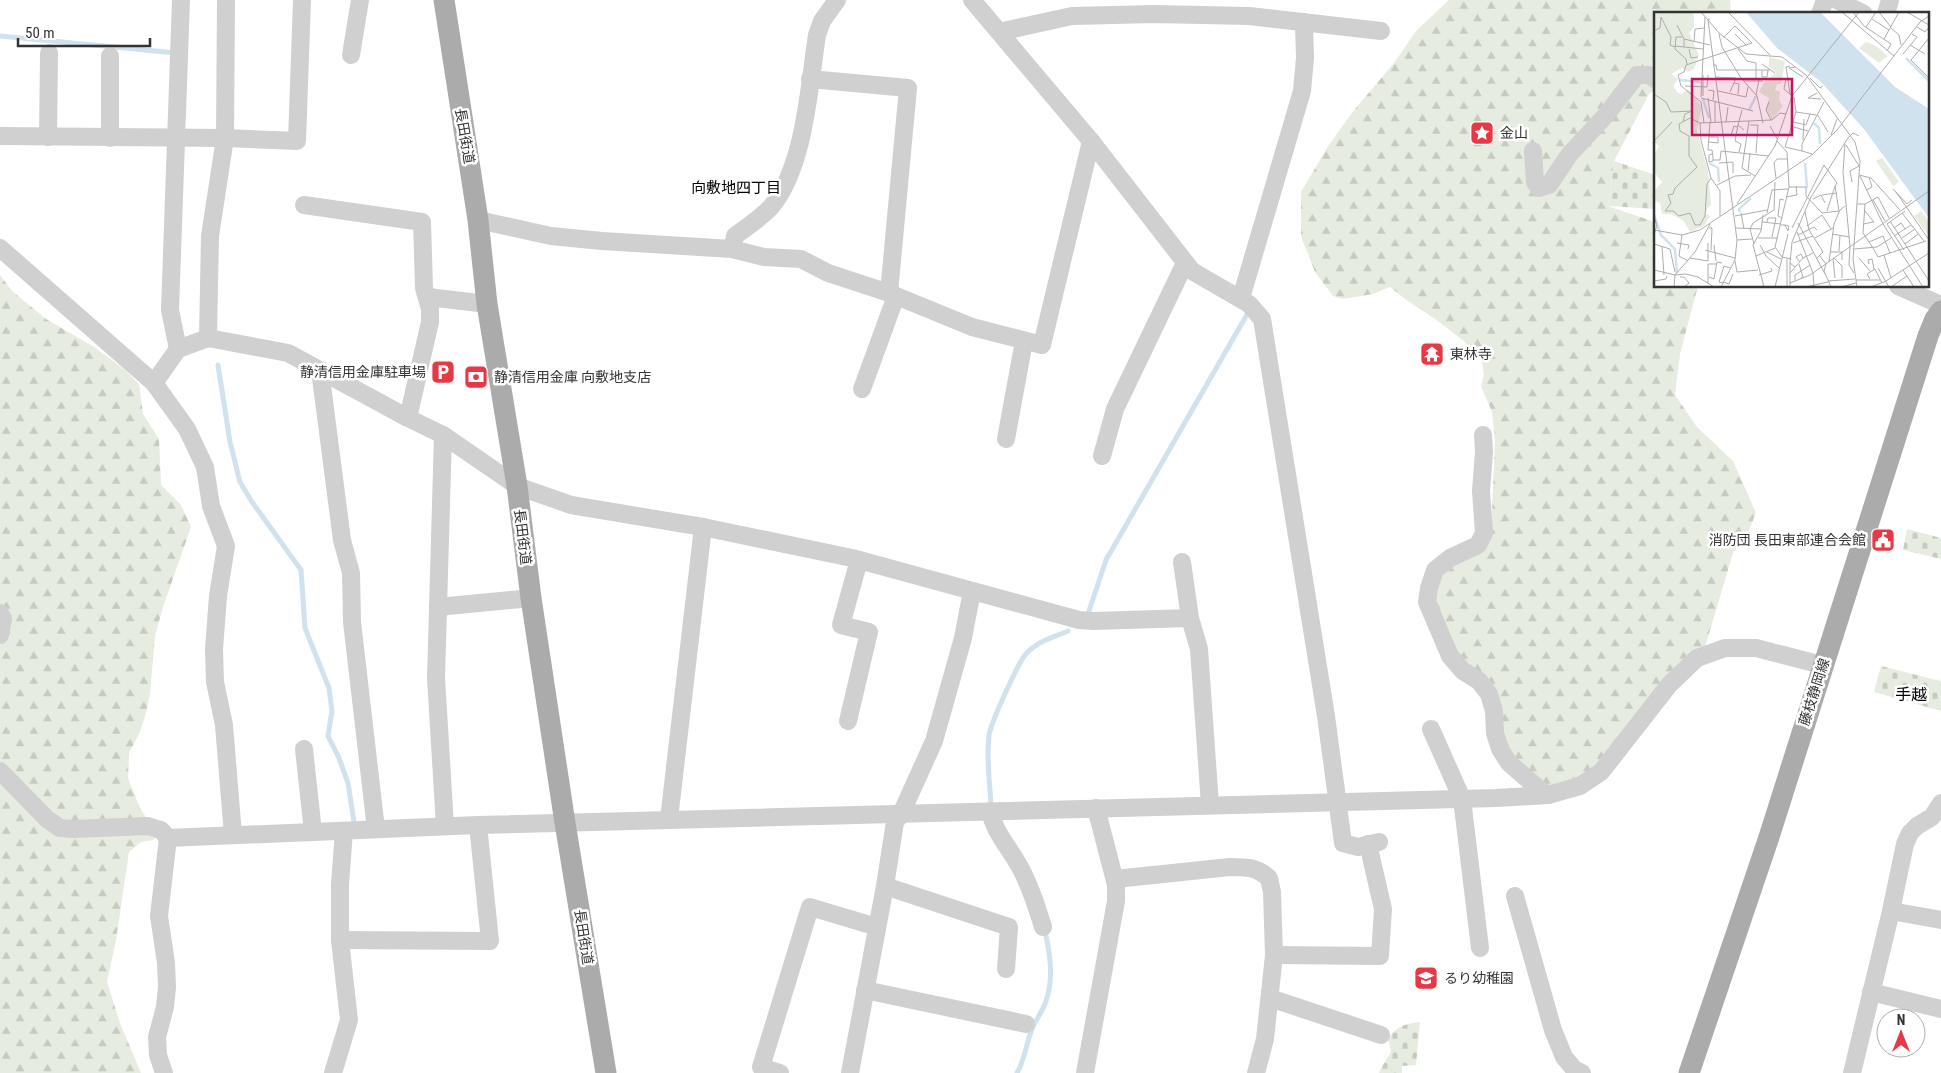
<svg xmlns="http://www.w3.org/2000/svg" width="1941" height="1073" viewBox="0 0 1941 1073" font-family="'Roboto Condensed','Noto Sans JP',sans-serif">
	<style>
		.forest { fill: url(#forest-firs) }
		.cemetery { fill: url(#cemetery-stones) }
		.lines { fill: none; stroke-linecap: round; stroke-linejoin: round }
		.stream { stroke: #cfe2ee; stroke-width: 5 }
		.minor { stroke: #d0d0d0; stroke-width: 18 }
		.major { stroke: #ababab; stroke-width: 21 }
		.labels { text-anchor: middle; stroke-width: 5; stroke-linejoin: round; paint-order: stroke }
		.poi-label { font-size: 14px; fill: #333; stroke: #fff; text-anchor: start }
		.street-label { font-size: 14px; fill: #333; stroke: #fff }
		.neighbourhood-label { font-size: 15px; fill: #000; stroke: #fff }
		.quarter-label { font-size: 16px; fill: #000; stroke: #fff }
		.inset-river { fill: none; stroke: #cfe2ee; stroke-width: 2.5 }
		.inset-road { fill: none; stroke: #adadad; stroke-width: 1 }
		.view { fill: #c2185b; fill-opacity: 0.15; stroke: #c2185b; stroke-width: 2.5 }
		.inset-edge { fill: none; stroke: #333; stroke-width: 2.5 }
	</style>
	<defs>
		<pattern id="forest-firs" width="22" height="20" patternUnits="userSpaceOnUse" patternTransform="scale(1.25)"><rect width="22" height="20" fill="#e6ecdf"/><path d="M5 1l3.5 6h-7zM16 11l3.5 6h-7z" fill="#c6cbc0"/></pattern>
		<pattern id="cemetery-stones" width="16" height="16" patternUnits="userSpaceOnUse" patternTransform="scale(1.25)"><rect width="16" height="16" fill="#e6ecdf"/><path d="M2 7V4a2 2 0 0 1 4 0v3zM10 15v-3a2 2 0 0 1 4 0v3z" fill="#c6cbc0"/></pattern>
	</defs>
	<rect width="100%" height="100%" fill="#fff"/>
	<!-- forest -->
	<g class="forest">
		<path d="M1449,0H1730L1731,14H1655V90L1649,94L1614,161L1608,206L1655,222V286H1698L1680,354L1675,395L1697,427L1733,461L1756,513L1747,535L1733,553L1705,647L1599,764L1580,778L1561,786L1548,785L1534,779L1510,751L1501,724L1460,659L1434,599L1441,577L1491,534L1495,441L1492,412L1481,386L1484,375L1482,361L1466,343L1438,321L1405,299L1390,287L1373,294L1343,299L1333,296L1315,272L1301,236V192L1327,148L1351,114L1394,63L1416,31Z"/>
		<path d="M0,275L12,291L46,319L94,347L124,369L139,384L143,414L159,439L161,485L181,505L191,527L163,607L155,636L150,694L145,717L138,736L129,753L128,778L140,808L157,835L153,840L141,842L129,852L116,940L107,982L120,1023L141,1073H0Z"/>
	</g>
	<!-- cemetery -->
	<g class="cemetery">
		<path d="M1614,161L1655,175V209L1608,206Z"/>
		<path d="M1907,529L1941,538V559L1903,550Z"/>
		<path d="M1881,666L1940,681L1941,679V711L1874,692Z"/>
		<path d="M1420,1022L1416,1065L1402,1066V1073H1379L1380,1070L1391,1052L1388,1039C1396,1026 1405,1024 1420,1022Z"/>
	</g>
	<g class="lines">
		<!-- stream -->
		<g class="stream">
			<path d="M0,36L176,53"/>
			<path d="M218,365L230,442L240,482L252,502L301,570L305,628L329,688L332,711L328,736L339,758L348,783L354,822"/>
			<path d="M1089,611L1106,560L1249,311"/>
			<path d="M991,806C990,783 986,759 989,736C990,724 1017,666 1025,655C1035,642 1054,637 1068,631"/>
			<path d="M1017,1073C1025,1059 1026,1044 1032,1029C1036,1019 1043,1011 1046,1001C1054,978 1050,954 1045,931"/>
		</g>
		<!-- minor -->
		<g class="minor">
			<path d="M972,0L1091,141L1192,271L1249,304L1262,319L1326,716L1343,843L1358,847L1379,842"/>
			<path d="M1837,0L1864,14"/>
			<path d="M1820,14L1825,0"/>
			<path d="M1886,14L1890,0"/>
			<path d="M999,32L1072,16L1154,14L1249,16L1381,31"/>
			<path d="M351,55L360,0"/>
			<path d="M810,79L908,88L889,293"/>
			<path d="M0,136L225,138L297,141L302,0"/>
			<path d="M48,137L49,53"/>
			<path d="M110,138V56"/>
			<path d="M1533,151L1535,182L1539,188L1549,185L1569,155L1606,115L1637,75H1649L1655,79"/>
			<path d="M304,205L422,222L424,288L430,309V322L408,418"/>
			<path d="M478,220L551,236L602,241L732,249L764,257L801,259L828,273L889,293L972,327L1042,345L1091,141"/>
			<path d="M0,248L154,383L187,429L205,467L211,506L226,546L218,596L214,649L215,682L224,725L233,835"/>
			<path d="M732,249L735,236C748,226 761,218 771,207C805,167 809,86 817,35L822,21L837,0"/>
			<path d="M1898,286L1941,305"/>
			<path d="M428,297L487,304"/>
			<path d="M1241,298L1302,91L1305,58L1304,22"/>
			<path d="M208,338L210,236L225,138L226,0"/>
			<path d="M178,349L170,310L181,0"/>
			<path d="M320,370L342,540L351,573L352,622L376,829"/>
			<path d="M154,383L178,349L208,338L288,353L408,418L443,435L517,486L571,505L703,527L852,558L1079,620L1093,621L1190,618"/>
			<path d="M862,389L896,296"/>
			<path d="M443,435L436,678L445,826"/>
			<path d="M1483,435L1484,452L1481,491L1484,533L1478,545L1450,558L1435,570L1429,588L1427,602L1450,656L1463,671L1479,681L1489,694L1494,711L1495,733L1500,749L1509,763L1539,789L1548,795"/>
			<path d="M1006,439L1024,341"/>
			<path d="M1102,456L1115,409L1185,263"/>
			<path d="M1182,562L1190,618L1199,649L1210,805"/>
			<path d="M972,591L963,638L934,741L901,814L895,822L885,886L1009,927L1006,969"/>
			<path d="M438,607L531,598"/>
			<path d="M0,613L3,619L0,635"/>
			<path d="M848,721L869,632L841,625L859,560"/>
			<path d="M1431,729L1462,799L1480,948"/>
			<path d="M304,749L313,832"/>
			<path d="M0,771L47,819L60,828L73,829L148,826L161,830L168,838"/>
			<path d="M990,811C994,831 1007,845 1017,862C1029,882 1036,905 1043,927"/>
			<path d="M669,819L703,527"/>
			<path d="M1115,879L1230,867C1248,867 1256,867 1269,878L1272,892L1274,955L1265,1039L1256,1073"/>
			<path d="M1515,896L1553,1030L1564,1057L1574,1069L1582,1073"/>
			<path d="M1891,911L1941,920"/>
			<path d="M340,940L490,941L478,825"/>
			<path d="M1274,955L1380,956L1383,909L1368,844"/>
			<path d="M865,990L1026,1024"/>
			<path d="M1871,992L1941,1009"/>
			<path d="M1270,998L1381,1035"/>
			<path d="M164,1073L158,1055L157,1037L165,1007L167,987L166,963L159,916L168,838L478,825L1496,798L1548,795L1580,786L1601,772L1669,685L1697,658L1725,648H1756L1822,665"/>
			<path d="M333,1073L349,1020L340,940V884L344,831"/>
			<path d="M780,1073L761,1067L810,907L877,927"/>
			<path d="M850,1073L885,886"/>
			<path d="M1085,1073L1116,901V885L1096,808"/>
			<path d="M1852,1073L1891,911L1905,844L1910,833L1917,826L1932,817L1941,803"/>
		</g>
		<!-- major -->
		<g class="major">
			<path d="M444,0L478,220L487,304L517,486L531,598L565,823L606,1073"/>
			<path d="M1689,1073L1769,837L1928,336L1935,319L1941,311"/>
		</g>
	</g>
	<!-- icons -->
	<defs>
		<g id="sight-square" transform="scale(1.25)"><rect x="-9" y="-9" width="18" height="18" rx="4" fill="#e63946" stroke="#fff"/><path d="M0-6L1.8-2.2L6-1.7L2.9 1.2L3.7 5.4L0 3.3L-3.7 5.4L-2.9 1.2L-6-1.7L-1.8-2.2Z" fill="#fff"/></g>
		<g id="temple-square" transform="scale(1.25)"><rect x="-9" y="-9" width="18" height="18" rx="4" fill="#e63946" stroke="#fff"/><path d="M0-6L5-2H3V0L6.5 2.5H4V6H1.5V3h-3V6H-4V2.5H-6.5L-3 0V-2H-5Z" fill="#fff"/></g>
		<g id="parking-square" transform="scale(1.25)"><rect x="-9" y="-9" width="18" height="18" rx="4" fill="#e63946" stroke="#fff"/><path d="M-3.5-5.5H1a3.5 3.5 0 0 1 0 7H-1V5.5H-3.5ZM-1-3.4V-.6H.8a1.4 1.4 0 0 0 0-2.8Z" fill="#fff"/></g>
		<g id="bank-square" transform="scale(1.25)"><rect x="-9" y="-9" width="18" height="18" rx="4" fill="#e63946" stroke="#fff"/><path d="M-6-4H6V4H-6ZM0-2.3a2.3 2.3 0 1 0 0 4.6a2.3 2.3 0 1 0 0-4.6Z" fill="#fff"/></g>
		<g id="civic-square" transform="scale(1.25)"><rect x="-9" y="-9" width="18" height="18" rx="4" fill="#e63946" stroke="#fff"/><path d="M-.6-6.5H3V-4.5H.6V-3L4-1V1h2V6H-6V1h2V-1L-.6-3ZM-1.2 2.5V6h2.4V2.5Z" fill="#fff"/></g>
		<g id="school-square" transform="scale(1.25)"><rect x="-9" y="-9" width="18" height="18" rx="4" fill="#e63946" stroke="#fff"/><path d="M0-5L7-2L0 1L-7-2ZM-4 1L0 2.5L4 1V4Q0 6-4 4Z" fill="#fff"/></g>
	</defs>
	<g fill-rule="evenodd">
		<use href="#sight-square" x="1482" y="133"/>
		<use href="#temple-square" x="1432" y="354"/>
		<use href="#parking-square" x="443" y="372"/>
		<use href="#bank-square" x="476" y="377"/>
		<use href="#civic-square" x="1883" y="540"/>
		<use href="#school-square" x="1426" y="978"/>
	</g>
	<g class="labels">
		<!-- poi labels -->
		<g class="poi-label">
			<text x="1500" y="138">金山</text>
			<text x="1450" y="359">東林寺</text>
			<text x="426" y="377" text-anchor="end">静清信用金庫駐車場</text>
			<text x="494" y="382">静清信用金庫 向敷地支店</text>
			<text x="1866" y="545" text-anchor="end">消防団 長田東部連合会館</text>
			<text x="1444" y="983">るり幼稚園</text>
		</g>
		<!-- street labels -->
		<g class="street-label">
			<text transform="translate(465 136) rotate(80)" y="5">長田街道</text>
			<text transform="translate(523 537) rotate(83)" y="5">長田街道</text>
			<text transform="translate(1814 692) rotate(-72)" y="5">藤枝静岡線</text>
			<text transform="translate(584 937) rotate(81)" y="5">長田街道</text>
		</g>
		<!-- neighbourhood labels -->
		<g class="neighbourhood-label">
			<text x="736" y="193">向敷地四丁目</text>
		</g>
		<!-- quarter labels -->
		<g class="quarter-label">
			<text x="1911" y="700">手越</text>
		</g>
	</g>
	<!-- overview -->
	<g transform="translate(1654 12)">
		<rect width="275" height="275" fill="#fff"/>
		<path d="M0,0H39L40,5V15L35,21L45,43L40,57L34,60L28,56L17,62L24,67L19,74L24,81L28,82L34,77L48,95L43,118L54,159L57,193L53,197L52,202L56,204L50,214L36,220L30,209L17,202H8L6,191L0,189V179L8,170L0,160V143L5,134L0,130ZM115,45L131,49L127,72H123L121,78L126,80L125,88L129,94L118,108L112,97L115,86L105,80L111,69L122,61L115,54Z" fill="#e6ecdf"/>
		<path d="M212,30L222,34L234,44L225,51L205,36ZM228,146L245,170L239,174L222,149ZM267,199L275,209V224L260,204Z" fill="#e6ecdf"/>
		<path d="M92,0H166L241,75L275,97V206L210,117L166,69L123,36Z" fill="#cfe2ee"/>
		<path class="inset-river" d="M252,46L275,69M26,68L47,70M49,87L55,106M95,98L102,84M160,111L165,116L166,132M55,151L64,156L65,170M151,151L153,176M86,200L85,197L97,186M0,203L7,223L21,237L23,261"/>
		<path class="inset-road" d="M47,0L54,8L83,228L81,248L67,275M74,0L116,43M188,0L240,44M199,0L210,14L237,32L233,39M225,0L237,15M253,0L275,13M56,7L54,8L65,21L92,42L128,45L152,63L201,130L206,149L199,247L203,275M218,7L235,18M23,13L30,27L56,33M212,15L222,0M263,15L271,20L275,15M237,16L245,23L247,33M0,19L6,16L7,5L17,25L16,33L21,35M65,22L68,35L87,66L103,84L109,111M81,22L92,33M28,25H22L21,37L32,47L33,52M275,26L257,48L275,66M230,27L245,0M40,30L41,17L50,16M256,33L271,42M21,34L30,35V27M30,35L49,37M35,37L37,46L44,45M84,37L93,49L102,51V68M249,42L263,25L258,22M108,52L121,61M59,53H62L63,58H116M141,55L135,56L149,65M108,58V65H113L114,58M61,65L82,66L76,80M156,66L166,76L169,74M90,69H109M135,69L132,67L130,77L137,83M80,71L85,72L84,82M31,74L53,75L54,63M54,78L60,79L59,88M64,79L92,85L94,75M163,81L154,86L167,87M0,82L12,90L17,100L38,99L31,102L29,110M136,82L132,55L136,54M102,83L105,68M49,84V63M47,85L51,5M140,85L142,100L131,135L148,139M47,86L99,99M54,86L57,110M61,90V110M115,90L112,98L117,108M88,98L84,113L90,118M142,100L162,103M163,102L174,120M95,109L88,156L101,164M56,110L54,138H58L59,145V149L55,150V143L58,142M72,110L74,95M139,110L152,113L156,102M46,111L36,106L25,112L26,119L35,124V144L43,155L21,176L19,182L14,183L17,191L11,199H19L25,204L36,201L41,213H46L51,204L53,172L57,166M50,111L47,90L27,74L24,63L30,60L32,53L98,31L81,14L70,25M84,113L81,129L87,132L85,140M96,113H104L102,141M116,114L124,128M136,114L154,119M177,123L183,107M82,124L77,123L80,114L83,115M55,125H64V131L55,130M149,128L150,107M0,129L18,110M123,129L133,140L135,175L121,235L128,245L137,247M191,132L189,160L196,235M192,133L205,154M158,142L148,139V132L170,90M59,148H66L67,139L115,144M65,151L79,150V161M94,159L96,141M205,163L217,166L246,198M206,164L229,212L269,275M122,166L120,151L123,147H133M198,170L196,159L205,154M63,173L81,164L97,163M135,175H152V184L168,201L185,199L181,174L173,199M239,177L253,192L258,188M212,178L218,175L215,165M242,180L275,228M168,183L183,181M132,185L143,183L142,174M159,187L167,183L171,191M219,188L231,209M83,192L121,134L138,84L205,0M203,192H211L224,185L235,206M211,192L209,221L219,236M151,200L155,218L169,240L162,247M87,201L90,217M113,201L118,178L134,177M248,201L270,229M109,203L107,219L99,233L110,275M168,203L177,217M0,204L3,214L0,222M66,204V179L57,166L47,128L46,111L118,108L126,101L132,102M81,204L113,198M128,206L124,204L126,187L130,188M236,209L275,269M108,210L127,212M113,210L114,206H122L118,225M144,211L171,262M209,212L220,210L210,198M127,213H131L135,214L134,219L131,213M153,214L168,203M55,216H58L57,238M82,216L108,217M138,216L170,153L183,171L181,174M240,216L247,211L251,217M0,218L28,223L46,218L159,142L183,118L266,10L275,4M143,220L159,261L160,275M178,222L195,225M28,223L25,244L34,249M144,223L160,215L163,218M240,224L257,213M104,226H124M161,226L179,216M248,226L261,217M83,228L98,227M215,230L229,224L236,241M23,231L35,233L34,237M139,231L159,224M0,232L16,237L21,260M100,232L96,217L99,211L120,198L121,170M251,232L264,222M60,233L62,249M106,233L112,244L125,256M8,234L10,263M196,235L195,253L200,261M219,236L224,245L272,229M200,237L223,235L237,226M51,238L81,246M250,238L233,212L251,199M185,239L186,223M113,240L127,247M176,240H188V248M230,243L237,266M102,244L121,236M166,244L172,252L170,259L177,275M36,246L54,249V231M180,246L188,254V266M205,246L216,259M179,247L181,266M81,249L83,260L104,258M146,250L142,245L147,242L149,246M175,250L180,212L186,198L191,194M145,252L149,265L147,266M215,252L214,248L218,247L220,257M141,255L136,251L138,230L157,185L194,126L199,121L205,124M224,256L235,275M0,258L21,263L41,240L56,212M249,258L260,275M136,261L149,246L159,241M105,263L118,259L117,256M26,265H30L35,271L30,275M55,265L60,267L63,250L68,251M216,267L213,262L221,257L228,271M141,268V263L156,253M202,268H226M0,269L12,267L13,264M174,269L201,267M69,270L75,272L79,262M54,271V252H63M69,271L65,270L70,254L76,256M136,271L156,263L275,179M20,275L21,263L32,262L44,265L60,275M121,275L134,222M133,275V247M136,275V251M152,275L174,270M187,275L202,271M217,275L232,269L275,241M237,275L253,264"/>
		<path class="view" d="M38,67H138V123H38Z"/>
		<rect width="275" height="275" class="inset-edge"/>
	</g>
	<!-- north arrow -->
	<g transform="translate(1901 1033)"><circle r="24" fill="#ffffff" stroke="#adadad"/>
	<path d="M0-4L9 19L0 12L-9 19Z" fill="#e63946"/>
	<text y="-8" font-size="14" font-weight="bold" text-anchor="middle" fill="#333333">N</text>
	</g>
	<!-- scale -->
	<path d="M18 38v8h132v-8" fill="none" stroke="#333333" stroke-width="2.5"/>
	<text x="25" y="38" font-size="15" fill="#333333" stroke="#ffffff" stroke-width="4" paint-order="stroke">50 m</text>
</svg>
